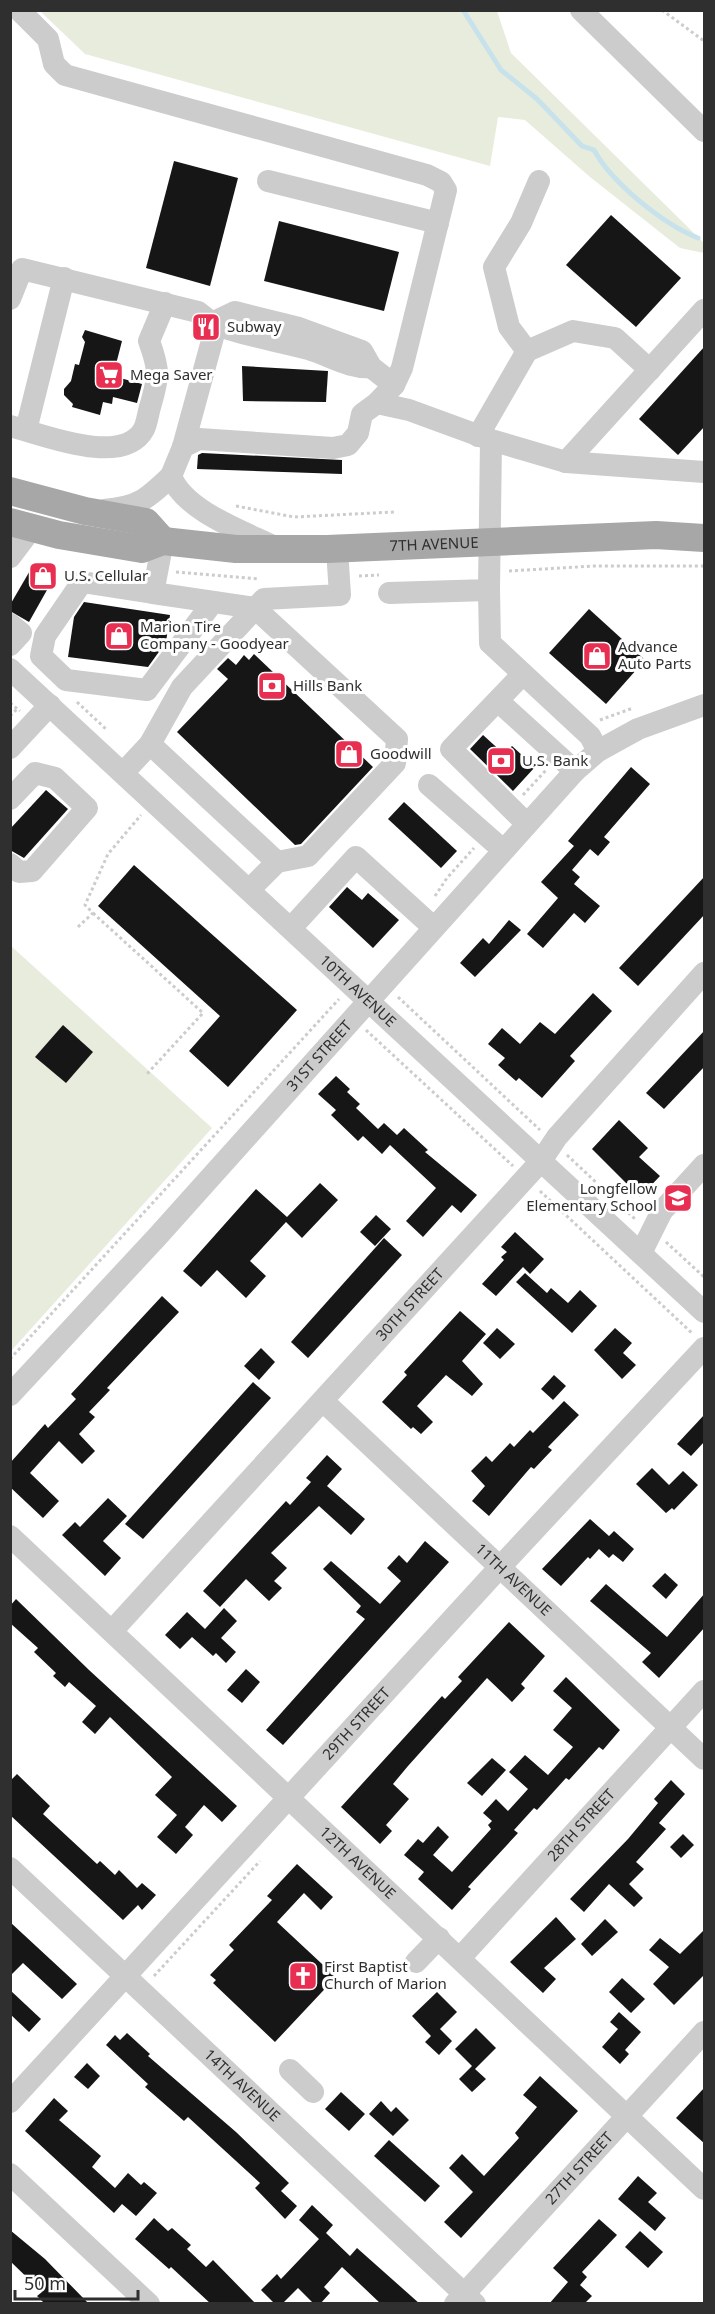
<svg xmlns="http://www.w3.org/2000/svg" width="715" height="2314" viewBox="0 0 715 2314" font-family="'Noto Sans',sans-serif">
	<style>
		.green { fill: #e7ecdc }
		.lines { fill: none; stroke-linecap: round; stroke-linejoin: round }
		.stream { stroke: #c8e2ec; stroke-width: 5 }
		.building { fill: #161616 }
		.path { stroke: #ccc; stroke-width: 3; stroke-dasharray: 3 3; stroke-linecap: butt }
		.minor { stroke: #ccc; stroke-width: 22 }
		.major { stroke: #a7a7a7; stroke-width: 28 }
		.labels { text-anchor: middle; stroke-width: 6; stroke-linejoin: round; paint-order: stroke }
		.poi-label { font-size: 15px; fill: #2f2f2f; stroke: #fff; text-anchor: start }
		.street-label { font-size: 15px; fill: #2f2f2f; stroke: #fff }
	</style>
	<rect width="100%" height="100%" fill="#fff"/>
	<!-- green -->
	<g class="green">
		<path d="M40,11H497L511,53L704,243V253L680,248L590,177L525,120L498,117L490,166L85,54Z"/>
		<path d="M11,946L212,1128L11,1351L10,946Z"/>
	</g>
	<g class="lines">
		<!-- stream -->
		<path class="stream" d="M463,10L501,70L537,99L582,146L594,150C612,183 663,224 698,238"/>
	</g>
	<!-- building -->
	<g class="building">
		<path d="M174,161L238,178L210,286L146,268Z"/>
		<path d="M611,215L681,278L636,327L566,265Z"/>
		<path d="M279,221L399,252L384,311L264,281Z"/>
		<path d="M85,330L122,341L113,376L142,384L137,403L113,397L112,404L103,402L100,415L72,407L73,404L64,395V389L71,381L75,364L79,365L85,342L82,337Z"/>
		<path d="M705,346V426L678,455L639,419Z"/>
		<path d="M242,366L328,371L326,402L243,401Z"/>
		<path d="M202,453L342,460V474L197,469L198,455Z"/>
		<path d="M35,562L56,574L29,622L10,611V605Z"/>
		<path d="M84,602L170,615L166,642L148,667L68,657L74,617Z"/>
		<path d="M589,609L645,660L606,704L549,653Z"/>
		<path d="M254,654L373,767L301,844L295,845L177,732L228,679L217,669L228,658L236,665L244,655L249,660Z"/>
		<path d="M483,735L504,754L512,746L535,767L513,791L470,749Z"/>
		<path d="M631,767L650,784L604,837L610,842L598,856L590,849L572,870L580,877L574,884L600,906L585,923L574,913L543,948L527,934L558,898L541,882L574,846L568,841Z"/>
		<path d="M46,790L68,809L24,858L10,850V829Z"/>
		<path d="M404,802L457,851L441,868L388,819Z"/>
		<path d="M134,865L297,1010L228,1087L189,1051L220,1016L98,906Z"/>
		<path d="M705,876V914L638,986L619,968Z"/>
		<path d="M347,887L362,900L368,893L399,920L373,948L329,907Z"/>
		<path d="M509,920L521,930L475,977L460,963L483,938L489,944Z"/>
		<path d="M593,993L612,1011L570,1056L575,1061L542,1098L519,1078L516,1081L498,1065L505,1058L488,1044L502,1028L520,1044L540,1022L555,1034Z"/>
		<path d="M63,1025L93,1052L66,1083L35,1057Z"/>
		<path d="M705,1030V1066L664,1109L646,1093Z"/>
		<path d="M336,1076L350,1089L347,1092L360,1104L356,1108L378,1129L384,1123L397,1135L404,1128L428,1150L425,1152L477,1195L461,1213L452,1205L423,1237L406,1221L436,1188L390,1145L382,1154L363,1136L358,1141L331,1115L336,1110L318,1094Z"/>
		<path d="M619,1120L648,1148L639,1157L660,1176L640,1197L592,1149Z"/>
		<path d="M320,1183L338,1200L302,1238L286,1222L250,1261L266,1276L246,1298L217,1270L201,1287L183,1271L256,1189L287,1217Z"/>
		<path d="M376,1215L391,1229L375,1246L360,1232Z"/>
		<path d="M515,1232L544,1259L530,1274L523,1267L496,1296L482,1284L504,1260L501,1257L507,1252L501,1247Z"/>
		<path d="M384,1238L402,1255L308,1358L291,1342Z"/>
		<path d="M525,1273L547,1293L551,1288L568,1303L580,1290L597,1306L572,1333L516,1282Z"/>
		<path d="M162,1296L179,1312L107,1388L110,1390L89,1412L95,1417L79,1434L95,1451L82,1464L59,1441L30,1473L59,1501L43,1518L10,1487V1463L45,1424L48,1428L76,1399L71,1394Z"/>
		<path d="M460,1311L486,1334L462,1361L483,1384L472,1396L446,1375L417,1406L433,1422L421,1434L413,1427L411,1429L382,1402L407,1375L404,1372Z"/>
		<path d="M497,1328L515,1344L500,1359L483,1343Z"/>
		<path d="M615,1328L632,1343L623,1353L636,1365L622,1379L594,1350Z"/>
		<path d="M261,1348L275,1362L259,1380L244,1366Z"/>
		<path d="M554,1375L566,1386L553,1400L541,1389Z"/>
		<path d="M253,1382L271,1398L143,1539L125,1524Z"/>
		<path d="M564,1401L579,1415L548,1447L552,1450L534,1469L531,1467L489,1516L472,1501L485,1486L471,1471L486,1456L492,1462L510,1443L514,1447L530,1430L533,1433Z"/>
		<path d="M705,1414V1441L691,1456L677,1444Z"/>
		<path d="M327,1455L342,1469L327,1486L365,1519L351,1535L319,1506L271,1553L287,1568L274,1581L282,1588L269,1601L246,1579L220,1607L203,1591L286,1501L290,1505L311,1482L306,1478Z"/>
		<path d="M652,1468L669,1485L683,1471L698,1485L674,1510L672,1508L666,1513L636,1484Z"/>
		<path d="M108,1498L127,1516L103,1541L121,1558L105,1576L62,1535L75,1522L80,1527Z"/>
		<path d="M590,1519L609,1536L614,1531L634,1549L623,1562L613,1554L609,1558L599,1549L590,1559L588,1557L561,1586L542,1569Z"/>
		<path d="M425,1541L449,1562L283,1745L266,1730L365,1619L356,1612L361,1606L323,1569L331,1561L380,1604L401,1581L387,1568L399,1555L407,1563Z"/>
		<path d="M665,1573L678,1585L666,1599L652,1586Z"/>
		<path d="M606,1584L667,1637L705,1593V1627L659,1678L642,1662L651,1653L590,1601Z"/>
		<path d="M16,1599L89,1670L237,1806L222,1822L204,1805L185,1827L193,1835L176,1854L157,1837L177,1815L155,1795L172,1777L110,1717L95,1734L82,1722L96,1706L69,1682L65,1687L53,1676L56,1673L34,1652L38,1648L10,1623V1606Z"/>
		<path d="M224,1608L237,1621L221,1638L236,1652L226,1663L216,1653L213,1656L192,1637L180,1649L165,1635L187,1612L205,1629Z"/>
		<path d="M509,1622L545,1656L521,1684L525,1688L512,1702L487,1678L408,1766L393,1784L409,1799L386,1825L392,1831L380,1844L341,1807L442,1696L445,1699L462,1681L458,1677Z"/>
		<path d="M246,1669L260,1682L242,1703L227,1690Z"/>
		<path d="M566,1677L620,1730L603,1750L599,1747L569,1780L566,1778L537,1810L534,1808L514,1830L518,1833L468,1887L471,1889L452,1910L418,1879L424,1872L404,1855L418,1839L423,1843L438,1826L449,1837L433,1855L452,1872L491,1829L488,1825L492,1821L483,1813L496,1799L508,1811L528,1789L509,1772L525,1755L548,1775L573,1747L553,1730L572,1708L553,1691Z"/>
		<path d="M492,1758L506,1770L482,1796L467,1783Z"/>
		<path d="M17,1774L50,1806L43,1814L97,1864L100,1861L115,1875L119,1870L137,1888L142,1883L156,1895L142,1910L138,1905L123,1920L10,1815V1781Z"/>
		<path d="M671,1780L685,1794L659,1823L666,1829L636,1862L644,1869L629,1884L643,1898L634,1907L609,1884L584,1912L570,1899L628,1839L658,1803L654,1799Z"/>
		<path d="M683,1834L694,1845L681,1858L670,1847Z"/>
		<path d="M297,1864L333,1897L321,1910L304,1893L277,1922L336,1977L275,2042L213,1983L216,1980L210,1975L234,1950L229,1945L272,1900L267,1896Z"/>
		<path d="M556,1917L576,1939L544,1968L556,1979L543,1993L510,1962Z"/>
		<path d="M605,1919L618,1932L592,1956L581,1944Z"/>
		<path d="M10,1922L77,1984L62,1999L23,1963L10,1976Z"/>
		<path d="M705,1929V1974L674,2005L653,1984L669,1967L649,1950L660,1938L680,1954Z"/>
		<path d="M622,1978L645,1999L631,2013L609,1992Z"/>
		<path d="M10,1990L41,2019L29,2032L10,2014Z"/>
		<path d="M437,1992L457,2012L440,2029L452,2041L439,2055L425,2042L431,2036L412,2016Z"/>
		<path d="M619,2012L641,2032L625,2050L629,2054L620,2064L602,2047L618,2029L610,2022Z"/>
		<path d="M476,2028L496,2048L475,2069L486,2079L472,2092L459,2079L472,2066L455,2049Z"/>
		<path d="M127,2033L150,2054L148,2056L236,2132L289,2183L281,2191L297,2206L285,2219L255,2188L260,2183L188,2117L184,2121L145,2087L148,2084L106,2045L115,2035L120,2040Z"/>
		<path d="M87,2063L100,2076L88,2089L74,2077Z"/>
		<path d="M540,2076L578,2111L461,2238L444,2222L473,2192L449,2168L462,2154L484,2176L519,2138L515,2133L537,2107L523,2095Z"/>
		<path d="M705,2087V2144L676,2118Z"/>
		<path d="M341,2092L365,2114L349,2131L325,2109Z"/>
		<path d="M54,2098L68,2111L59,2120L101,2156L92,2167L115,2188L128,2173L141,2185L144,2182L157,2193L136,2216L122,2204L114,2213L25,2131Z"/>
		<path d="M381,2101L391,2112L396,2107L409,2120L393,2136L369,2114Z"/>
		<path d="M389,2140L440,2186L425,2202L374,2156Z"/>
		<path d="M638,2176L657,2193L648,2202L666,2218L655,2231L618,2199Z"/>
		<path d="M312,2205L333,2225L326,2233L350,2256L357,2248L420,2304H381L342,2267L324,2287L330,2293L320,2304H314L298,2288L282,2304H275L261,2290L277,2274L281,2279L319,2239L299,2220Z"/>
		<path d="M154,2218L168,2231L172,2228L191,2245L187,2249L206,2267L213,2260L256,2304H211L171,2267L169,2269L135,2239Z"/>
		<path d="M599,2219L617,2235L582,2272L587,2277L580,2285L592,2296L584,2304H549L568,2282L553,2268Z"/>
		<path d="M10,2230L45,2259L89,2304H45L37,2296L42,2292L10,2261Z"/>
		<path d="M640,2231L663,2252L648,2268L625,2247Z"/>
	</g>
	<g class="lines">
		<!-- path -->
		<g class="path">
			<path d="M662,10L704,41"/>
			<path d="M236,506L294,517L394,512"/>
			<path d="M509,571L594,566H704"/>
			<path d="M176,572L259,579"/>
			<path d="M359,576L379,575"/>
			<path d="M77,702L107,730"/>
			<path d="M10,703L20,711"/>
			<path d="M10,716L17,709"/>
			<path d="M600,720L633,708"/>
			<path d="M523,795L547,769"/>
			<path d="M10,893V897"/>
			<path d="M435,896L447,878L474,848"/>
			<path d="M93,913L203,1013L146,1075"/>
			<path d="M78,927L93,913L85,905L108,854L141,815"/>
			<path d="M398,997L540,1130"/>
			<path d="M366,1030L513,1166"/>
			<path d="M567,1155L636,1220"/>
			<path d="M540,1191L693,1334"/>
			<path d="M666,1242L704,1277"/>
			<path d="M10,1359L339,999"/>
			<path d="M154,1976L260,1861"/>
		</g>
		<!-- minor -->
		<g class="minor">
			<path d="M19,10L48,39L54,64L65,75L427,175L441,182L446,190L402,368L394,385L377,403"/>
			<path d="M581,10L704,131"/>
			<path d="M268,181L438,223"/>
			<path d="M10,299L22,269L198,312L212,323L213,337L183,447"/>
			<path d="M212,323L235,312L299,328L362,351L371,367L394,385"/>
			<path d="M212,323C243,336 276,340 308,349C329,355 350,369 371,367"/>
			<path d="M527,351L573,331L615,338L650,370"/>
			<path d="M10,426C42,434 123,468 144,429C147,423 148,414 150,407C159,376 160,371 149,341L165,303"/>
			<path d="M26,430L64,278"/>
			<path d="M478,436L527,351L509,327L494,267L521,223L539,181"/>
			<path d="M491,440L566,462L704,310"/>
			<path d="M566,462L704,472"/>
			<path d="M171,476L183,447L199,439L333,448L348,445L358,433L362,414L377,403L409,410L491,440L489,590L389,593"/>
			<path d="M104,510C139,507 147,499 171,476C184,511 245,532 277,548"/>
			<path d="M163,541L153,593L82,582L45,636L41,656L66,680L147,690L213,602"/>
			<path d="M10,557L32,528"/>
			<path d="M489,590L490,643L590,736L598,751"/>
			<path d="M153,593L255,608L397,739L395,763L308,856L277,862"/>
			<path d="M10,624L21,633L10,645"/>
			<path id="s1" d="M10,669L704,1312"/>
			<path d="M523,674L451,749L527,824"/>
			<path d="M498,701L575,771"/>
			<path d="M150,744L277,862L250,889"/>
			<path d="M10,748L50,705"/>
			<path d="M123,773L150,744L182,687L264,599L340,595L337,549"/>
			<path d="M429,785L503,850"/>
			<path d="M10,799L35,773L55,778L87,808L32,871L19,872L10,864"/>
			<path d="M291,928L356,857L433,927"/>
			<path d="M641,1253L662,1211L704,1165"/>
			<path id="s2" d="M10,1395L157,1237L575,771L598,751L638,729L704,705"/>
			<path id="s3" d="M323,1401L704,1759"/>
			<path id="s4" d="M10,1536L704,2189"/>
			<path id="s5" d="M112,1631L541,1161L557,1137L704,973"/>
			<path id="s6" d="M10,1868L475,2304"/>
			<path id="s7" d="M460,1958L704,1691"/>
			<path d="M416,1962L439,1938"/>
			<path d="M290,2070L313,2092"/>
			<path id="s8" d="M10,2102L500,1567L704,1348"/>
			<path d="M10,2174L149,2304"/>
			<path id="s9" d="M455,2304L704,2032"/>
		</g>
		<!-- major -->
		<g class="major">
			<path d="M10,491L85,511L146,522L163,541"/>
			<path id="s10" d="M10,522L59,535L142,549L163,541L236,549H327L656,535L704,538"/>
		</g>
	</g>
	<!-- icons -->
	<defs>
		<g id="restaurant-square" transform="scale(1.5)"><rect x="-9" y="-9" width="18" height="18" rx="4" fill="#e82f51" stroke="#fff"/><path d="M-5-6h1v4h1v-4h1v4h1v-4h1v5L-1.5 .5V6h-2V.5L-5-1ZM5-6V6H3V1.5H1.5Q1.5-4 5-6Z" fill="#fff"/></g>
		<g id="supermarket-square" transform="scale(1.5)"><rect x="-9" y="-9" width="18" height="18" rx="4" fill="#e82f51" stroke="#fff"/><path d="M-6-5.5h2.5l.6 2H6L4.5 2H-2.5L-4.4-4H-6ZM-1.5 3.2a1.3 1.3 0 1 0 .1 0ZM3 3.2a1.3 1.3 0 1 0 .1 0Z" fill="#fff"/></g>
		<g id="shop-square" transform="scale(1.5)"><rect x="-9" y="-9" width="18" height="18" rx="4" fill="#e82f51" stroke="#fff"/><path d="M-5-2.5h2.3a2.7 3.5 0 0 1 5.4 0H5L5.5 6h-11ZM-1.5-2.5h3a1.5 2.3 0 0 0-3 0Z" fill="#fff"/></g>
		<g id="bank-square" transform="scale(1.5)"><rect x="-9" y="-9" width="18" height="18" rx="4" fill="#e82f51" stroke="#fff"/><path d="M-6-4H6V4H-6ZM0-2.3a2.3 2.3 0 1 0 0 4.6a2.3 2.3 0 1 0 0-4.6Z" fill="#fff"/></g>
		<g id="school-square" transform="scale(1.5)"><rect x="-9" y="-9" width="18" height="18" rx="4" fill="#e82f51" stroke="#fff"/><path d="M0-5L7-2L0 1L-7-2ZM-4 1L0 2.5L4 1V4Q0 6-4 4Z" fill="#fff"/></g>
		<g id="church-square" transform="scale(1.5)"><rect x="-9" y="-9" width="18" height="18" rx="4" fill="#e82f51" stroke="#fff"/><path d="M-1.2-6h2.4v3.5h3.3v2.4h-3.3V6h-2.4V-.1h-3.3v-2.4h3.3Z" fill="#fff"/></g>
	</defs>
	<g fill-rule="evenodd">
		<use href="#restaurant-square" x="206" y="327"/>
		<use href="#supermarket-square" x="109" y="375"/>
		<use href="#shop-square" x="43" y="576"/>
		<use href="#shop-square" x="119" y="636"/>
		<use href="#shop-square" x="597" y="656"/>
		<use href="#bank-square" x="272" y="686"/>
		<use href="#shop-square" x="349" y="754"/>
		<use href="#bank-square" x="501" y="761"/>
		<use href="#school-square" x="678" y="1198"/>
		<use href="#church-square" x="303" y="1976"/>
	</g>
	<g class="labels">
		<!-- poi labels -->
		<g class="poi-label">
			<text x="227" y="332">Subway</text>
			<text x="130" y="380">Mega Saver</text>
			<text x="64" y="581">U.S. Cellular</text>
			<text x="140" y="632">Marion Tire<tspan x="140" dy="17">Company - Goodyear</tspan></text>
			<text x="618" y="652">Advance<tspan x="618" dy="17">Auto Parts</tspan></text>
			<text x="293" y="691">Hills Bank</text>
			<text x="370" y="759">Goodwill</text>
			<text x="522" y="766">U.S. Bank</text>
			<text x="657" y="1194" text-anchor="end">Longfellow<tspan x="657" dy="17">Elementary School</tspan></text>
			<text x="324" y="1972">First Baptist<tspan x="324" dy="17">Church of Marion</tspan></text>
		</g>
		<!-- street labels -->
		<g class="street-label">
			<text dy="5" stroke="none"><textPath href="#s10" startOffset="429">7TH AVENUE</textPath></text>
			<text dy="5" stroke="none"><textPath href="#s1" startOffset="474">10TH AVENUE</textPath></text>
			<text dy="5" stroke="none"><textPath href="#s2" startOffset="459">31ST STREET</textPath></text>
			<text dy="5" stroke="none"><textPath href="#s5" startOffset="442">30TH STREET</textPath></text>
			<text dy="5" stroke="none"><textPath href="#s3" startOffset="261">11TH AVENUE</textPath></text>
			<text dy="5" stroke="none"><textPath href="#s8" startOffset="513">29TH STREET</textPath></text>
			<text dy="5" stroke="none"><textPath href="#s7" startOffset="180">28TH STREET</textPath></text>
			<text dy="5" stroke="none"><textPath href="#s4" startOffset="477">12TH AVENUE</textPath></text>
			<text dy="5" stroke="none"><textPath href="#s6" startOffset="318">14TH AVENUE</textPath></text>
			<text dy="5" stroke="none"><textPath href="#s9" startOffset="184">27TH STREET</textPath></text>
		</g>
	</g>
	<!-- border -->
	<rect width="715" height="2314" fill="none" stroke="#2f2f2f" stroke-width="24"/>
	<!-- scale -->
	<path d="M15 2290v9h123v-9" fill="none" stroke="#2f2f2f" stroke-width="3"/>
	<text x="24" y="2290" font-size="18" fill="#2f2f2f" stroke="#ffffff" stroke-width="4.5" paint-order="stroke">50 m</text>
</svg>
